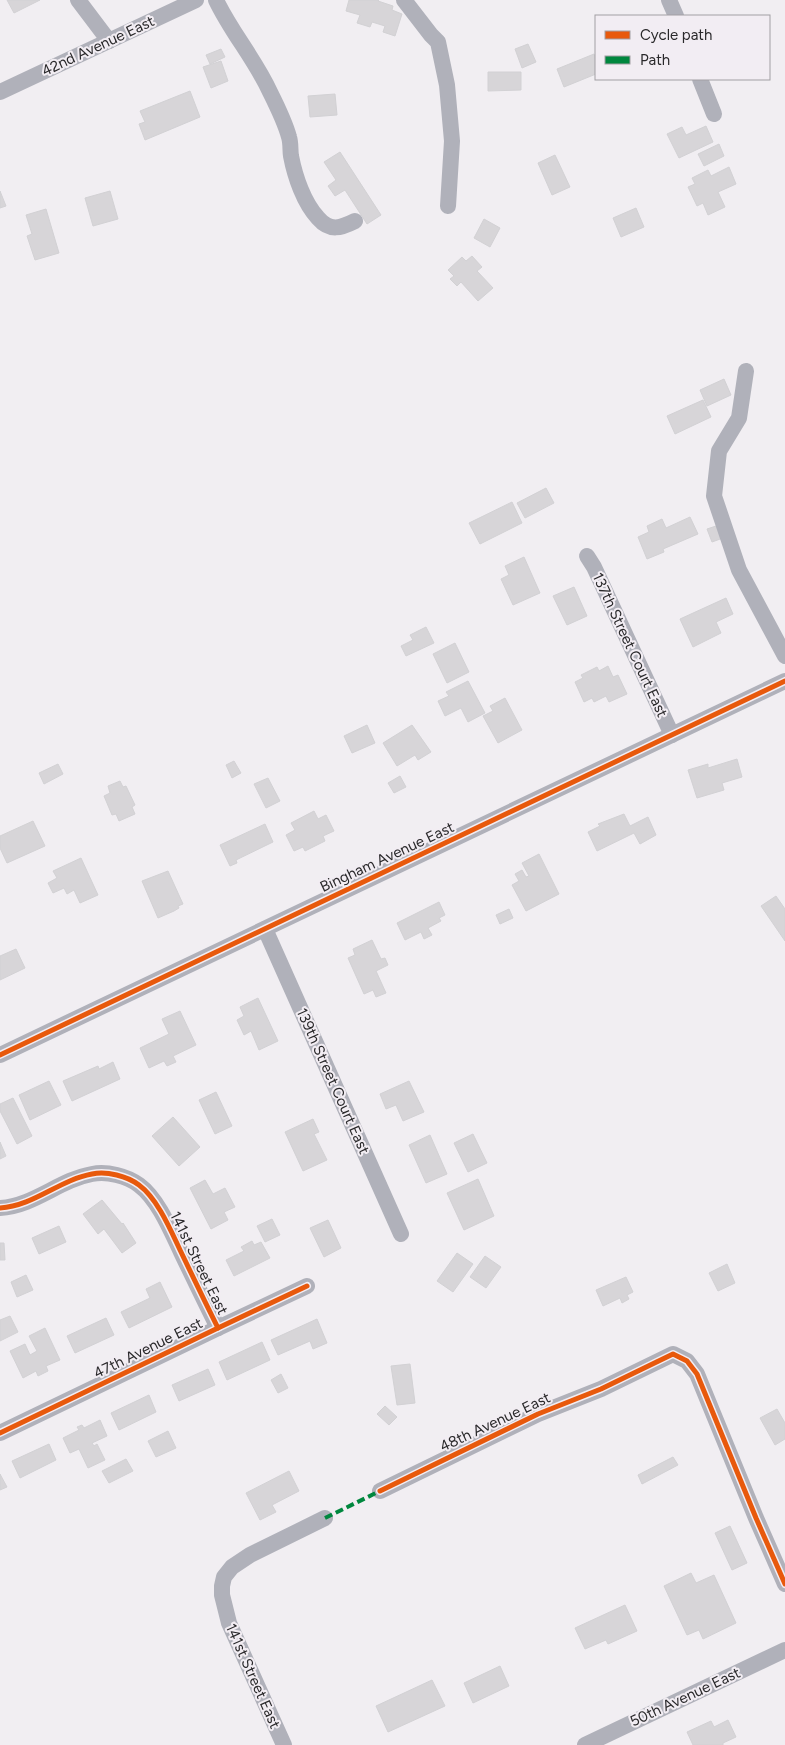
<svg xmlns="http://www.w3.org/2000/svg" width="785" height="1745" viewBox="0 0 785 1745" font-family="Figtree,sans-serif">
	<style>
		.building { fill: #d7d5d8; stroke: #d2d1d4 }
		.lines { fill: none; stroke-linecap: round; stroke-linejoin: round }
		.minor { stroke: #b0b1ba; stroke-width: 16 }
		.quiet { stroke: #00873e; stroke-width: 4; stroke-dasharray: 8 4; stroke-linecap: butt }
		.cycleway-casing { stroke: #f2edf3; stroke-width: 8 }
		.cycleway { stroke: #e8590c; stroke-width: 5 }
		.labels { text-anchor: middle; stroke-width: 4; stroke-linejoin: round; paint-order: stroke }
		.street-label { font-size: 15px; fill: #2a292b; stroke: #f2edf3 }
	</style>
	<rect width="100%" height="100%" fill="#f1eef2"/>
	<!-- building -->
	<g class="building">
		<path d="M7,0H40L14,13Z"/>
		<path d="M349,0H379L378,1L393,6L392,10L402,14L395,36L383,32L385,26L372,22L370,27L357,23L360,15L346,11Z"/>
		<path d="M528,44L536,62L522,68L515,49Z"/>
		<path d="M221,49L225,57L210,64L206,55Z"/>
		<path d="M594,54L596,61V74L564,87L557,69Z"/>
		<path d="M221,61L228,81L211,88L203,67Z"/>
		<path d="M488,72H521V90L488,91Z"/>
		<path d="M190,91L200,117L145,140L139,124L145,122L140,111Z"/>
		<path d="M335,94L337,115L310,117L308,96Z"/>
		<path d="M706,126L713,142L679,158L667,134L682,127L686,135Z"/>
		<path d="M719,144L724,156L704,166L698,154Z"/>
		<path d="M340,152L381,215L367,224L345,190L335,196L328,186L336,180L324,162Z"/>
		<path d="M555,155L570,187L552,195L538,163Z"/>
		<path d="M729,167L736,184L718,192L725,207L708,215L703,203L697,206L688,187L695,184L692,178L708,170L711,176Z"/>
		<path d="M0,191L6,206L0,208Z"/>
		<path d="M110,191L118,219L93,226L85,198Z"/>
		<path d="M636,208L644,227L621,237L613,218Z"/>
		<path d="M46,209L59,253L35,260L27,236L32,234L26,215Z"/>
		<path d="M484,219L500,228L490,247L474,238Z"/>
		<path d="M472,256L482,267L477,271L493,288L478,301L461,282L457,286L450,279L454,276L448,270L462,257L466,261Z"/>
		<path d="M724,379L731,395L707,406L700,390Z"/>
		<path d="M703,400L711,417L675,434L667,416Z"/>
		<path d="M546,488L554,503L525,518L517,503Z"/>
		<path d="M512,502L522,523L480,544L469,523Z"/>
		<path d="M690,517L698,534L663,549L664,552L647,559L638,537L649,532L647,526L662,519L666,528Z"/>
		<path d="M719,525L723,538L712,542L707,529Z"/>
		<path d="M524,557L540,593L513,605L501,579L509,575L505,566Z"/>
		<path d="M574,587L587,616L567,625L553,596Z"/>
		<path d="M726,598L733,614L716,622L721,633L693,647L680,619Z"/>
		<path d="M426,627L434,643L406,656L401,646L413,640L410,635Z"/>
		<path d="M455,643L469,672L447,683L433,654Z"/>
		<path d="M608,666L613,677L618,675L627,694L609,702L606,696L594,702L592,698L584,702L575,682L583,678L581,675L597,667L599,671Z"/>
		<path d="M468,681L485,713L468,722L461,708L445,716L438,701L449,696L446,692Z"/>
		<path d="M505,698L522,730L498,743L483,716L493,711L490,706Z"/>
		<path d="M367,725L375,743L352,753L344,736Z"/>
		<path d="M412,725L431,752L418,760L415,755L397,766L383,743Z"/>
		<path d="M737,759L742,777L722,783L724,790L697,798L688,770L708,764V768Z"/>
		<path d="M234,761L241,773L232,778L226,765Z"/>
		<path d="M58,764L63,774L44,784L39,773Z"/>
		<path d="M400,776L406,787L394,793L388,783Z"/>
		<path d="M268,778L280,801L266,808L254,784Z"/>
		<path d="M120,781L123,787L126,786L135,805L132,807L135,814L119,821L116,814L112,815L104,796L110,793L108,786Z"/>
		<path d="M314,811L318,819L326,815L334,831L323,836L325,841L305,851L303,847L294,851L286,835L295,830L291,823Z"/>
		<path d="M624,814L630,826L648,817L656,835L640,844L634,833L597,851L588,832L600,826L598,824Z"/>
		<path d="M33,821L45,846L7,863L0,848V836Z"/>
		<path d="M265,824L273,842L236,860L237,863L230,866L220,845Z"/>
		<path d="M539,854L559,894L526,911L512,885L519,881L515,874L522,870L526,877L529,876L522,863Z"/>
		<path d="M81,858L98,895L80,903L74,890L67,894L64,888L53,893L48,883L57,878L53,871Z"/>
		<path d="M168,871L183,904L178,906L179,908L174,911L158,918L142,881Z"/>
		<path d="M776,896L785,909V941L761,906Z"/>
		<path d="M439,902L445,915L439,918L441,921L428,928L432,935L424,939L421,932L405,940L397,923Z"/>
		<path d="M509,909L513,918L500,924L496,915Z"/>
		<path d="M372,940L381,959L385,958L388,965L376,971L386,993L376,997L373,990L364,994L348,958L355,955L353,949Z"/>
		<path d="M16,949L25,968L0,980V956Z"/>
		<path d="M258,998L278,1041L259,1050L251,1031L244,1035L237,1020L244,1016L240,1007Z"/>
		<path d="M180,1011L196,1045L173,1056L176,1062L167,1066L164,1061L149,1068L140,1048L169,1034L162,1019Z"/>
		<path d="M113,1062L120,1079L72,1101L63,1081L98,1066L99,1069Z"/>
		<path d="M49,1081L61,1105L30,1120L19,1095Z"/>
		<path d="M409,1081L424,1112L403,1121L396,1105L386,1109L380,1094Z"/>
		<path d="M216,1092L232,1126L215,1134L199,1100Z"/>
		<path d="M13,1098L32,1136L17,1144L0,1111V1104Z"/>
		<path d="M173,1117L200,1147L179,1166L152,1136Z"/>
		<path d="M313,1119L319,1132L314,1134L327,1160L303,1171L285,1132Z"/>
		<path d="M473,1134L487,1163L468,1172L454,1143Z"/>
		<path d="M430,1135L447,1174L426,1183L409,1145Z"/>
		<path d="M0,1142L6,1156L0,1159Z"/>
		<path d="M478,1179L494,1216L464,1230L447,1193Z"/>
		<path d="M205,1180L213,1194L225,1188L235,1207L224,1212L228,1220L211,1229L190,1188Z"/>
		<path d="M102,1200L122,1224L123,1223L136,1243L122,1253L104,1229L98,1234L83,1214Z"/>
		<path d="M272,1219L280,1235L265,1242L257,1226Z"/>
		<path d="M328,1220L341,1248L324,1257L310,1228Z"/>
		<path d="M59,1226L66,1242L39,1254L32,1238Z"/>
		<path d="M252,1241L254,1245L261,1242L270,1258L234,1276L226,1260L244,1251L241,1247Z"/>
		<path d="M0,1243H4L5,1260H0Z"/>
		<path d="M457,1253L473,1264L453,1292L437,1281Z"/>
		<path d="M485,1256L501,1267L486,1288L470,1277Z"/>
		<path d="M727,1264L735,1283L718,1291L709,1273Z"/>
		<path d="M26,1275L33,1290L17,1297L11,1282Z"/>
		<path d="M626,1277L633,1292L627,1295L629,1299L622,1303L620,1298L603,1306L596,1290Z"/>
		<path d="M160,1282L172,1307L129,1328L121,1312L150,1298L146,1289Z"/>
		<path d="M10,1316L18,1332L0,1341V1320Z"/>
		<path d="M106,1318L114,1335L75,1353L67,1336Z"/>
		<path d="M317,1319L327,1343L313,1349L310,1341L278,1355L271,1340Z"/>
		<path d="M45,1328L60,1360L46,1366L48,1371L38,1376L36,1371L23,1378L10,1351L25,1344L30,1355L37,1351L29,1336Z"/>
		<path d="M262,1342L270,1360L227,1380L219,1362Z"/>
		<path d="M410,1364L415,1403L397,1405L391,1366Z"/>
		<path d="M208,1369L215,1385L179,1401L172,1385Z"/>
		<path d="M281,1374L288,1388L278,1393L271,1380Z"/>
		<path d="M149,1395L156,1412L119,1430L111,1413Z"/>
		<path d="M385,1406L397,1417L389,1425L377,1414Z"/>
		<path d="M777,1409L785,1423V1439L775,1445L760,1418Z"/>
		<path d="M100,1420L107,1436L92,1443L94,1446L97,1444L105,1460L88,1468L79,1449L70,1453L63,1438L79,1430L77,1427L82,1425L84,1428Z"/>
		<path d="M168,1431L176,1448L156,1457L148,1441Z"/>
		<path d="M49,1444L56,1460L20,1478L12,1461Z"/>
		<path d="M673,1457L678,1465L642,1484L638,1475Z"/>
		<path d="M126,1459L133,1471L109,1483L102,1471Z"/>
		<path d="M289,1471L299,1491L272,1505L276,1512L260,1520L246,1493Z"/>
		<path d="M0,1474L7,1487L0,1490Z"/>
		<path d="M730,1526L747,1563L732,1570L715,1533Z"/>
		<path d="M691,1573L696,1583L714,1575L736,1623L703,1639L699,1630L687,1635L664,1586Z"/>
		<path d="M625,1605L637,1631L608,1644L606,1640L585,1649L575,1628Z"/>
		<path d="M500,1666L509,1686L473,1703L464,1683Z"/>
		<path d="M432,1680L445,1706L388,1732L376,1706Z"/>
		<path d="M728,1720L736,1737L723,1743V1745H693L687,1732L711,1721L714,1727Z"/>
	</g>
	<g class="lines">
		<!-- minor -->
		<g class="minor">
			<path d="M78,0L109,41"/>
			<path d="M216,0C231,32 255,59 270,92C277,106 285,122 289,137C291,143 290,150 291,156C295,177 304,203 318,218C330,232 341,228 355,221"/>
			<path d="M404,0L431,35L438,42L447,85L452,141L448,206"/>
			<path d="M669,0L676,16"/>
			<path d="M700,79L714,114"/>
			<path d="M0,92L196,0"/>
			<path d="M746,371L739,418L719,451L714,496L739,570L785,656"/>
			<path d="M587,556L594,567L672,735"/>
			<path d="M265,929L401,1234"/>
			<path d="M0,1055L785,681"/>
			<path d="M0,1208C34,1206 59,1180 92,1174C107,1171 127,1176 139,1185C158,1199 171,1231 181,1252C193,1277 205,1302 218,1328"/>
			<path d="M0,1433L218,1328L307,1286"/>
			<path d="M380,1491L538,1414L601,1389L673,1354L687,1361L697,1374L756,1518L785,1584"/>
			<path d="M284,1745L229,1623L222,1595V1586L224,1577L232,1567L250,1555L325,1518"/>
			<path d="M585,1745L785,1650"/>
		</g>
		<!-- quiet -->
		<path class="quiet" d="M325,1518L380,1491"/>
		<!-- cycleway casing -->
		<g class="cycleway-casing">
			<g id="cycleway">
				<path d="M0,1055L785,681"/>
				<path d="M0,1208C34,1206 59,1180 92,1174C107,1171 127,1176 139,1185C158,1199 171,1231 181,1252C193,1277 205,1302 218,1328"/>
				<path d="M0,1433L218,1328L307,1286"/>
				<path d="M380,1491L538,1414L601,1389L673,1354L687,1361L697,1374L756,1518L785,1584"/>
			</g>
		</g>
		<!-- cycleway -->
		<use href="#cycleway" class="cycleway"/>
	</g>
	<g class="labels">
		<!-- street labels -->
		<g class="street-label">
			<text transform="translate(98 46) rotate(-25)" y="5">42nd Avenue East</text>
			<text transform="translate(630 645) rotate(65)" y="5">137th Street Court East</text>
			<text transform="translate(387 857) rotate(-25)" y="5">Bingham Avenue East</text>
			<text transform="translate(333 1081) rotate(66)" y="5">139th Street Court East</text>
			<text transform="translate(199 1263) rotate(64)" y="5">141st Street East</text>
			<text transform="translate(148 1348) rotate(-26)" y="5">47th Avenue East</text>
			<text transform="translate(495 1422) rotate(-25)" y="5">48th Avenue East</text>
			<text transform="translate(253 1676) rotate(66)" y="5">141st Street East</text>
			<text transform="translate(685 1697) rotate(-25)" y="5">50th Avenue East</text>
		</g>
	</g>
	<!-- legend -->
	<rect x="595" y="15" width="175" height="65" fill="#f2edf3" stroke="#a29fa3"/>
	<rect x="605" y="31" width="25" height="8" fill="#e8590c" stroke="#a29fa3"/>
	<text x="640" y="40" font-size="15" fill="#2a292b">Cycle path</text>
	<rect x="605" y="56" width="25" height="8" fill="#00873e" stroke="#a29fa3"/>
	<text x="640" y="65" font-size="15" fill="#2a292b">Path</text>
</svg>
